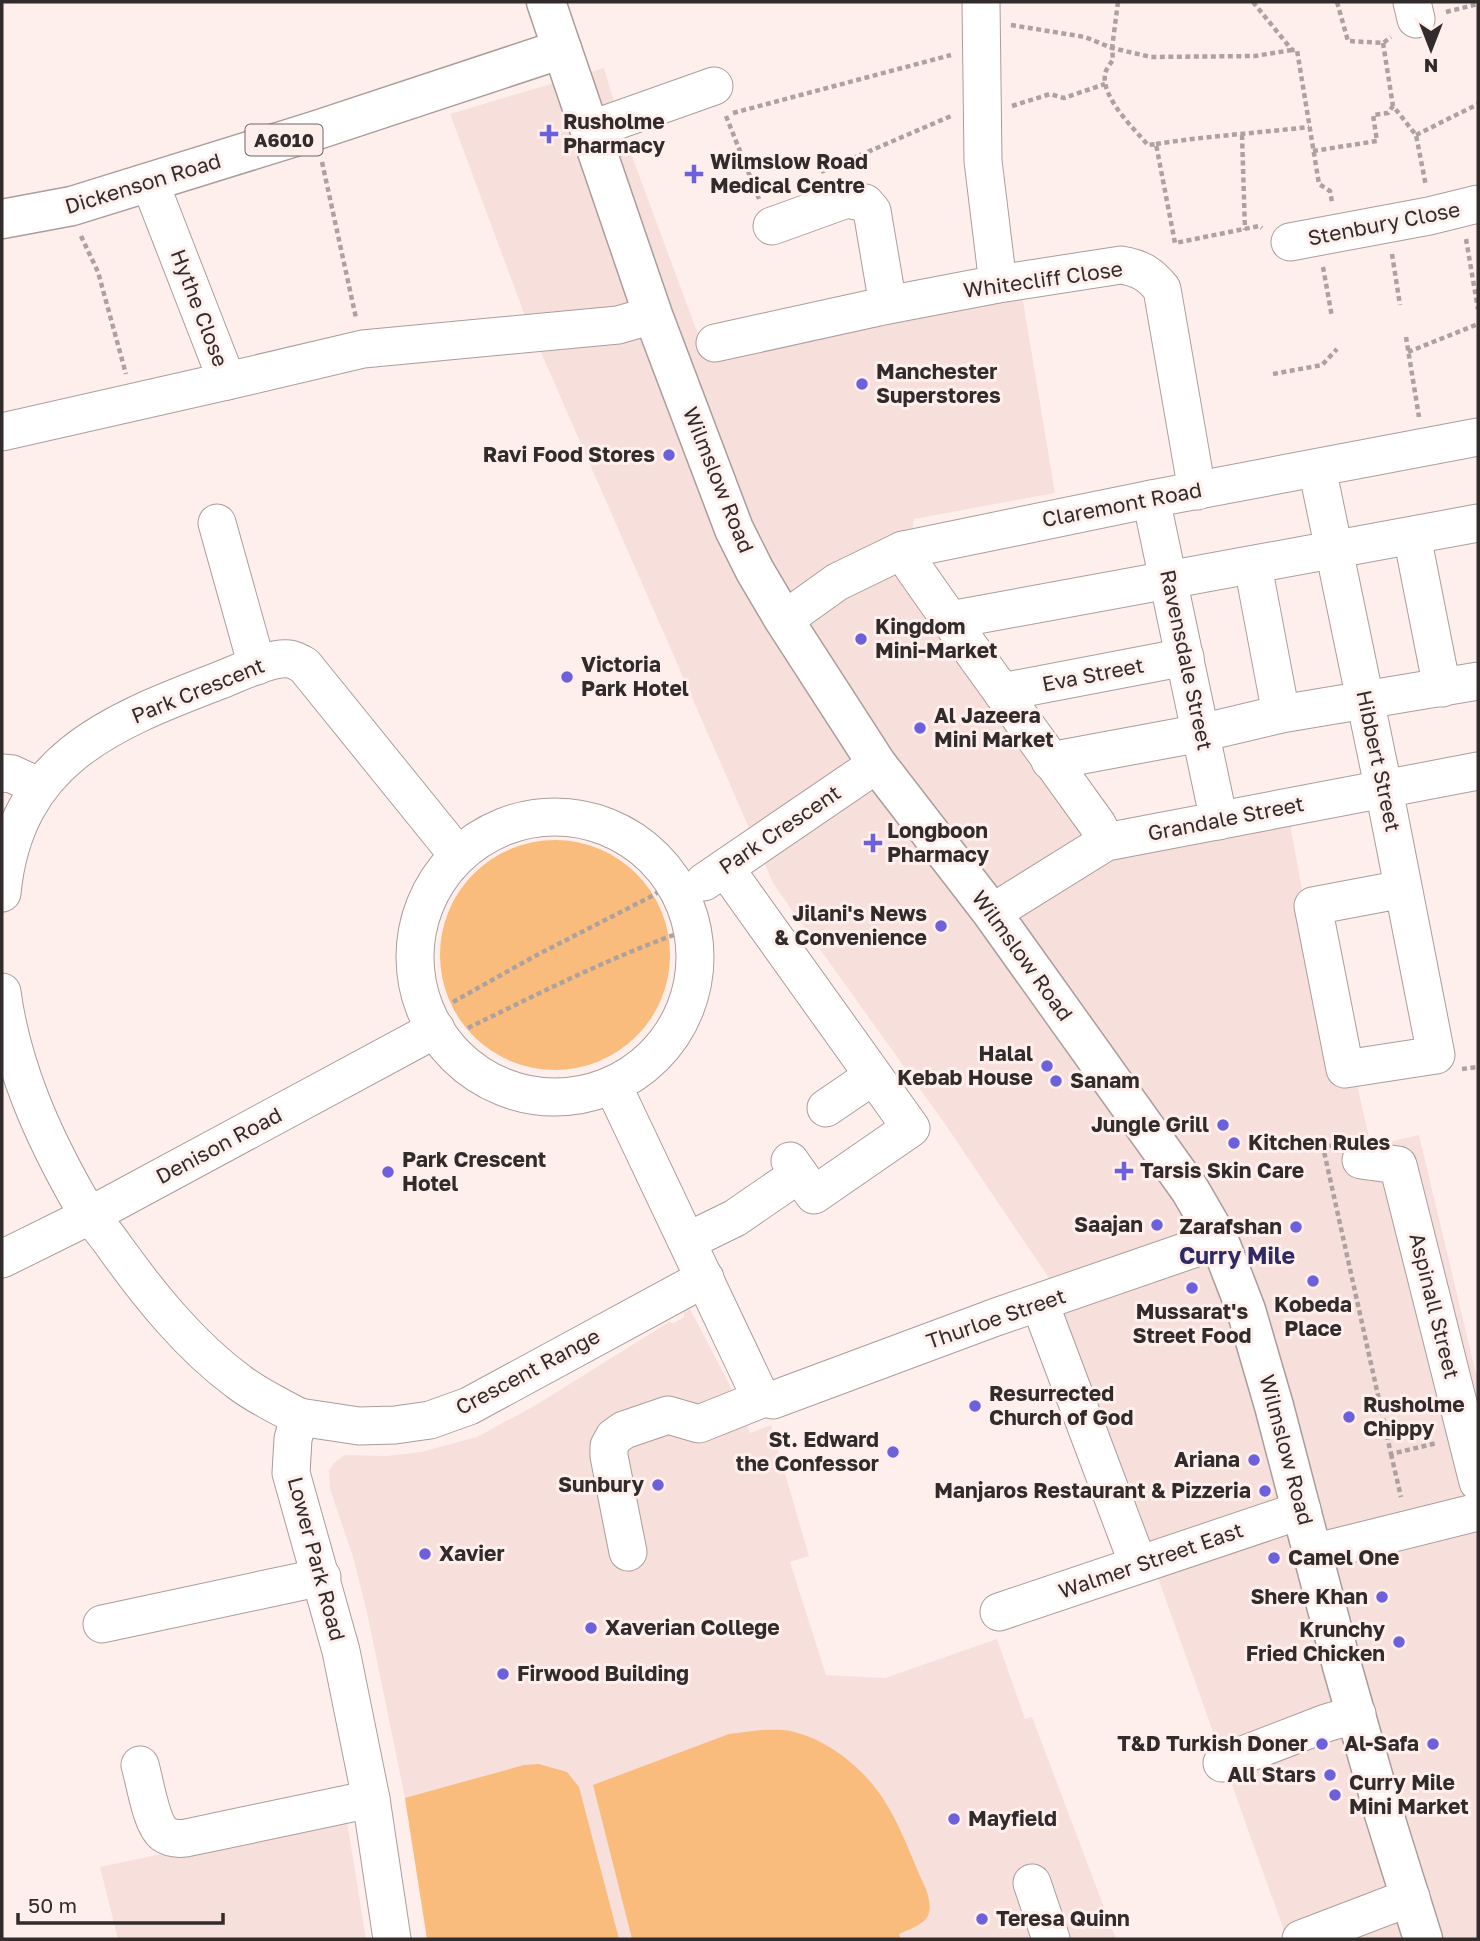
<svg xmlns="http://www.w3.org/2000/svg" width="1480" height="1941" viewBox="0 0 1480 1941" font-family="'Golos Text',sans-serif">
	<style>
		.built { fill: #f7dfdc }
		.green { fill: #f9bc7c }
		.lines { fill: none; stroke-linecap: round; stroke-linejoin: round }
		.minor-casing { stroke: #ab9d9b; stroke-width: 39 }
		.major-casing { stroke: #ab9d9b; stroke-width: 41 }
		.highway-casing { stroke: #ab9d9b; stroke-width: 41 }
		.path { stroke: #ada2a0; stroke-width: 4.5; stroke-dasharray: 5 3.5; stroke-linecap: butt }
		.minor { stroke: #fff; stroke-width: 37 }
		.major { stroke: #fff; stroke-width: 38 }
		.highway { stroke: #fff; stroke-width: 38 }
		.poi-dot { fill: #6c61db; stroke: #feefed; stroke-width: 2.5 }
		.labels { text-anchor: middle; stroke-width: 6; stroke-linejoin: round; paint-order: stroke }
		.shield { fill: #feefed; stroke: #6e6665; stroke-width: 2 }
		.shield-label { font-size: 19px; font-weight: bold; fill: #312c2b }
		.poi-label { font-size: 21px; font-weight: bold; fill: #312c2b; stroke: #feefed; text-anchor: start }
		.street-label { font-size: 21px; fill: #312c2b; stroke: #feefed }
		.neighbourhood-label { font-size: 23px; font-weight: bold; fill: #2f2a64; stroke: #feefed }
	</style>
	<rect width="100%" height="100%" fill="#feefed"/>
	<!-- built -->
	<g class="built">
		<path d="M604,68L623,132L705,353L1022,295L1055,493L914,519L908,566L1116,857L1290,824L1336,1074L1356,1080L1371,1146L1419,1135L1476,1374H1478V1939H1287L1053,1284L945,1124L774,885L525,316L450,114Z"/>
		<path d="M690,1309L734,1393L750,1433L771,1425L809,1556L790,1562L826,1675L885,1678L997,1639L1025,1719L1032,1717L1116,1939H427L405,1798L368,1617L353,1557L330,1489L329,1471L334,1463L345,1455L387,1456L421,1452L477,1437L536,1405L669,1322L674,1323L684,1317V1312Z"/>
		<path d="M346,1815L366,1939H118L100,1867Z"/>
	</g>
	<!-- green -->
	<g class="green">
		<circle cx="555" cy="955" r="115"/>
		<path d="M761,1730C772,1730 784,1729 794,1732C831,1741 868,1772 887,1805C903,1831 913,1862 926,1889C936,1919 925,1923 899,1934L901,1939H632L593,1785L729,1734Z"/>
		<path d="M539,1764L567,1772L579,1787L619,1939H427L405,1798L524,1765Z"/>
	</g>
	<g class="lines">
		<!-- minor casing -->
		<g class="minor-casing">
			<g id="minor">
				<path d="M981,2L983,161L998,284"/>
				<path d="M1412,2L1416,19"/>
				<path d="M590,130L714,86"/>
				<path d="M150,183L227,381L363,349L618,325L653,315"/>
				<path d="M772,226L847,199L865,203L872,211L888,305"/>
				<path d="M1290,242L1429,216L1478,204"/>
				<path d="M715,343L888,305L998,284L1121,265C1140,268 1150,274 1162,289L1197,491"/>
				<path d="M2,432L227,381"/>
				<path d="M1317,468L1389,815L1436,1055L1345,1069L1313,906L1403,889"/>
				<path d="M1151,499L1219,821"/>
				<path d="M217,523L257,666"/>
				<path d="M1412,536L1442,688"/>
				<path d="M903,550L912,566L950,620L1097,824L1106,842"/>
				<path d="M1253,566L1281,714"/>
				<path d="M784,620L837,582L903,550L1151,499L1478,437"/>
				<path d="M950,620L1478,523"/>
				<path d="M1002,692L1185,657"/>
				<path d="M1050,761L1201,733L1281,714L1478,681"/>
				<path d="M2,773L12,774L40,787"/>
				<circle cx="555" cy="957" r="140"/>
				<path d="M725,868L911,1128L814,1195L799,1174"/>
				<path d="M704,882L877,764"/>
				<path d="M2,893C15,760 108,723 218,681C237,674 269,657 289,659C294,659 299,663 304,665L457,854"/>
				<path d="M992,913L1106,842L1478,771"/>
				<path d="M2,992C12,1066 42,1134 79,1199C89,1216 103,1230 114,1246C149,1295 190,1346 239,1382C257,1396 279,1406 299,1417L293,1439L291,1473L341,1651L371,1799L392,1939"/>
				<path d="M613,1086L758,1392L764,1398L773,1400L996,1317L1219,1240"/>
				<path d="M826,1108L873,1076"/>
				<path d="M1361,1160L1398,1165L1478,1482"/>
				<path d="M688,1241L735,1218L799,1174L790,1161"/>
				<path d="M2,1259L91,1215L436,1029"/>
				<path d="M1040,1304L1138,1564"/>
				<path d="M299,1417L359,1426L395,1425L430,1420L469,1406L705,1278"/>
				<path d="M628,1552L609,1456V1446L614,1437L624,1430L668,1415L699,1424L764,1398"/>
				<path d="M1313,1553L1478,1512"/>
				<path d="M999,1612L1302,1510"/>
				<path d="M102,1624L322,1577"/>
				<path d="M1222,1763L1326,1723L1357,1714"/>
				<path d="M140,1765C145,1782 151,1824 164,1834C171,1839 178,1839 186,1838L371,1799"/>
				<path d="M1032,1883L1051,1939"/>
				<path d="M1301,1939L1411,1897"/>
			</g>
		</g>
		<!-- major casing -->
		<g class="major-casing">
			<path id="major" d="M562,49L653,315L734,529L755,571L784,620L877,764L992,913L1190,1190L1219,1240L1246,1310L1274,1406L1342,1666L1384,1814L1423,1939"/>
		</g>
		<!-- highway casing -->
		<g class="highway-casing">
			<path id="highway" d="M2,219L72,206L314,131L562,49L546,2"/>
		</g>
		<!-- path -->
		<g class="path">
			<path d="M1118,2L1112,48L1113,60C1110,64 1106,69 1105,74C1101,97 1134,129 1148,145L1156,144L1175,243L1259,226L1262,228"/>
			<path d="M1253,2L1292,50H1297L1319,184L1330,191L1332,202"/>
			<path d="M1337,2L1348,41L1383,43L1391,37"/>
			<path d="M1446,12L1478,4"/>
			<path d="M1011,25L1085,37L1112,48L1151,57L1255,56L1292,50"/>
			<path d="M1383,43L1393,106L1416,135L1426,186"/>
			<path d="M1012,106L1050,94L1064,98L1105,84"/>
			<path d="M733,113L951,55"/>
			<path d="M726,116L759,199"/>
			<path d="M1242,135L1245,230"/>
			<path d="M1416,135L1478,104"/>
			<path d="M1156,144C1207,136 1258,133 1309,127"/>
			<path d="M1313,151L1377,141L1373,115L1388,113L1393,106"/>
			<path d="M322,162L356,318"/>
			<path d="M821,172L951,116"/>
			<path d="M81,236L98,272L126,374"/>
			<path d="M1466,239L1478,309"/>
			<path d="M1392,254L1400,305"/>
			<path d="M1323,267L1332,317"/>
			<path d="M1406,337L1419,417"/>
			<path d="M1408,352L1478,324"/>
			<path d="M1273,374L1322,365L1337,349"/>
			<path d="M453,1002L535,956L652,896L673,882"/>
			<path d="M468,1028C540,993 614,955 691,929"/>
			<path d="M1462,1069L1478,1067"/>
			<path d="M1334,1145L1323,1147L1391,1454L1437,1443"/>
			<path d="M1391,1454L1401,1497"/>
		</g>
		<!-- minor -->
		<use href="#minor" class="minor"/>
		<!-- major -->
		<use href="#major" class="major"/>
		<!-- highway -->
		<use href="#highway" class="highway"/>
	</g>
	<!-- markers -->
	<g class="poi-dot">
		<path d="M545.5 123.5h7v7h7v7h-7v7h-7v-7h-7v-7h7z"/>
		<path d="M690.5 163.5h7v7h7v7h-7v7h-7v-7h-7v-7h7z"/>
		<circle cx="862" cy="384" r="7"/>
		<circle cx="669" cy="455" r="7"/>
		<circle cx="861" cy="639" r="7"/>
		<circle cx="567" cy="677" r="7"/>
		<circle cx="920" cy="728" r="7"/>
		<path d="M869.5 832.5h7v7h7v7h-7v7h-7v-7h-7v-7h7z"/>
		<circle cx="941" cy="926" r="7"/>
		<circle cx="1047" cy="1066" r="7"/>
		<circle cx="1056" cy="1081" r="7"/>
		<circle cx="1223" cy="1125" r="7"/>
		<circle cx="1234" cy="1143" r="7"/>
		<path d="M1120.5 1160.5h7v7h7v7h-7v7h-7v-7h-7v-7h7z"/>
		<circle cx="388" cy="1172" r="7"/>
		<circle cx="1157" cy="1225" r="7"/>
		<circle cx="1296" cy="1227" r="7"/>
		<circle cx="1313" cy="1281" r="7"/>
		<circle cx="1192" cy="1288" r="7"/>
		<circle cx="975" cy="1406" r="7"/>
		<circle cx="1349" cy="1417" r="7"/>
		<circle cx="893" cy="1452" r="7"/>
		<circle cx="1254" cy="1460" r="7"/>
		<circle cx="658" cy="1485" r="7"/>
		<circle cx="1265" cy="1491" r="7"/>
		<circle cx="425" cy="1554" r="7"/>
		<circle cx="1274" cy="1558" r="7"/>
		<circle cx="1382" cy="1597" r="7"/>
		<circle cx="591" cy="1628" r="7"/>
		<circle cx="1399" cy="1642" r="7"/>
		<circle cx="503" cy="1674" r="7"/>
		<circle cx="1322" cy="1744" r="7"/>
		<circle cx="1433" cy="1744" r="7"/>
		<circle cx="1330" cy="1775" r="7"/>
		<circle cx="1335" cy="1795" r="7"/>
		<circle cx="954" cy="1819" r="7"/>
		<circle cx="982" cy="1919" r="7"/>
	</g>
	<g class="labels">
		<!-- shield labels -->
		<rect class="shield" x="245.5" y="124.5" width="77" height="31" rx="5"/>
		<g class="shield-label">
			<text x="284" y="147">A6010</text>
		</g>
		<!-- poi labels -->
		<g class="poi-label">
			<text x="563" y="129">Rusholme<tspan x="563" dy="24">Pharmacy</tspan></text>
			<text x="710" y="169">Wilmslow Road<tspan x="710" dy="24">Medical Centre</tspan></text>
			<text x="876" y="379">Manchester<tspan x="876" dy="24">Superstores</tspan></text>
			<text x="655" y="462" text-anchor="end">Ravi Food Stores</text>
			<text x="875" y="634">Kingdom<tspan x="875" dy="24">Mini-Market</tspan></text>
			<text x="581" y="672">Victoria<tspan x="581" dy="24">Park Hotel</tspan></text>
			<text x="934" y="723">Al Jazeera<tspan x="934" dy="24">Mini Market</tspan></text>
			<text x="887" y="838">Longboon<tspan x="887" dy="24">Pharmacy</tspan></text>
			<text x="927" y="921" text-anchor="end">Jilani's News<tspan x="927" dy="24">&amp; Convenience</tspan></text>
			<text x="1033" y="1061" text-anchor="end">Halal<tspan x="1033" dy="24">Kebab House</tspan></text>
			<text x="1070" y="1088">Sanam</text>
			<text x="1209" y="1132" text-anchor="end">Jungle Grill</text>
			<text x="1248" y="1150">Kitchen Rules</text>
			<text x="402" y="1167">Park Crescent<tspan x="402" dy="24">Hotel</tspan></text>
			<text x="1140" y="1178">Tarsis Skin Care</text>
			<text x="1143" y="1232" text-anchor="end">Saajan</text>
			<text x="1282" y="1234" text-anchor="end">Zarafshan</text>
			<text x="1313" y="1312" text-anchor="middle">Kobeda<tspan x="1313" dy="24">Place</tspan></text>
			<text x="1192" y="1319" text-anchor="middle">Mussarat's<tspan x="1192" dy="24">Street Food</tspan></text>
			<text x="989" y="1401">Resurrected<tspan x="989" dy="24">Church of God</tspan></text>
			<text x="1363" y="1412">Rusholme<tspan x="1363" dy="24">Chippy</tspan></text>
			<text x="879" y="1447" text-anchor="end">St. Edward<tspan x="879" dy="24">the Confessor</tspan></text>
			<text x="1240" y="1467" text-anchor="end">Ariana</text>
			<text x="644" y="1492" text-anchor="end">Sunbury</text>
			<text x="1251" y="1498" text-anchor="end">Manjaros Restaurant &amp; Pizzeria</text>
			<text x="439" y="1561">Xavier</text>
			<text x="1288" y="1565">Camel One</text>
			<text x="1368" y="1604" text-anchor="end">Shere Khan</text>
			<text x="605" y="1635">Xaverian College</text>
			<text x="1385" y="1637" text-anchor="end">Krunchy<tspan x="1385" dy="24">Fried Chicken</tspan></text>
			<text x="517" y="1681">Firwood Building</text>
			<text x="1308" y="1751" text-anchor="end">T&amp;D Turkish Doner</text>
			<text x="1419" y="1751" text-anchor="end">Al-Safa</text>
			<text x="1316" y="1782" text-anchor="end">All Stars</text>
			<text x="1349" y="1790">Curry Mile<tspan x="1349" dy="24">Mini Market</tspan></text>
			<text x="968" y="1826">Mayfield</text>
			<text x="996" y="1926">Teresa Quinn</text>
		</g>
		<!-- street labels -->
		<g class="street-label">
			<text transform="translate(143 184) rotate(-17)" y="7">Dickenson Road</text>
			<text transform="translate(1384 224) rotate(-11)" y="7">Stenbury Close</text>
			<text transform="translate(1043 280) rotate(-8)" y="7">Whitecliff Close</text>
			<text transform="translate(199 308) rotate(69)" y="7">Hythe Close</text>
			<text transform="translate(718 480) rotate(68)" y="7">Wilmslow Road</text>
			<text transform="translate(1122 505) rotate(-11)" y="7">Claremont Road</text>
			<text transform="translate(1186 660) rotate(78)" y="7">Ravensdale Street</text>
			<text transform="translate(1093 675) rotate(-11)" y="7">Eva Street</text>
			<text transform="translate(198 691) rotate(-22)" y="7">Park Crescent</text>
			<text transform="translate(1378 761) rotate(78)" y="7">Hibbert Street</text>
			<text transform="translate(1226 819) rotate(-11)" y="7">Grandale Street</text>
			<text transform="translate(780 830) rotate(-34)" y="7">Park Crescent</text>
			<text transform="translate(1022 956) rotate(54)" y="7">Wilmslow Road</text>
			<text transform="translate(219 1146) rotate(-28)" y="7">Denison Road</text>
			<text transform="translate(1434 1306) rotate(76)" y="7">Aspinall Street</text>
			<text transform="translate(996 1319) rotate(-19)" y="7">Thurloe Street</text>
			<text transform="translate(528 1372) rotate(-28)" y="7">Crescent Range</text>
			<text transform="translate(1286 1450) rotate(75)" y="7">Wilmslow Road</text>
			<text transform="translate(316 1559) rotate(75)" y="7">Lower Park Road</text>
			<text transform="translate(1151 1561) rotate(-19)" y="7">Walmer Street East</text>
		</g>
		<!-- neighbourhood labels -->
		<g class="neighbourhood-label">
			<text x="1237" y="1264">Curry Mile</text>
		</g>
	</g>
	<!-- border -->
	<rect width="1480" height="1941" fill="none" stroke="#312c2b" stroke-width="7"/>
	<!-- north arrow -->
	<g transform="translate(1431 49) rotate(180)" stroke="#feefed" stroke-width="5" paint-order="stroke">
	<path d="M0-5L12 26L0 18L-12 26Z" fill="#312c2b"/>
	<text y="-10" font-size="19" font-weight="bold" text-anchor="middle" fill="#312c2b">N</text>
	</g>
	<!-- scale -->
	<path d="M18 1913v10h205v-10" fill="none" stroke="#312c2b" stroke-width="3.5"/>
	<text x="28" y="1913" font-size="21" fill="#312c2b" stroke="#feefed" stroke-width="5" paint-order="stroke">50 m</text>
</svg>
